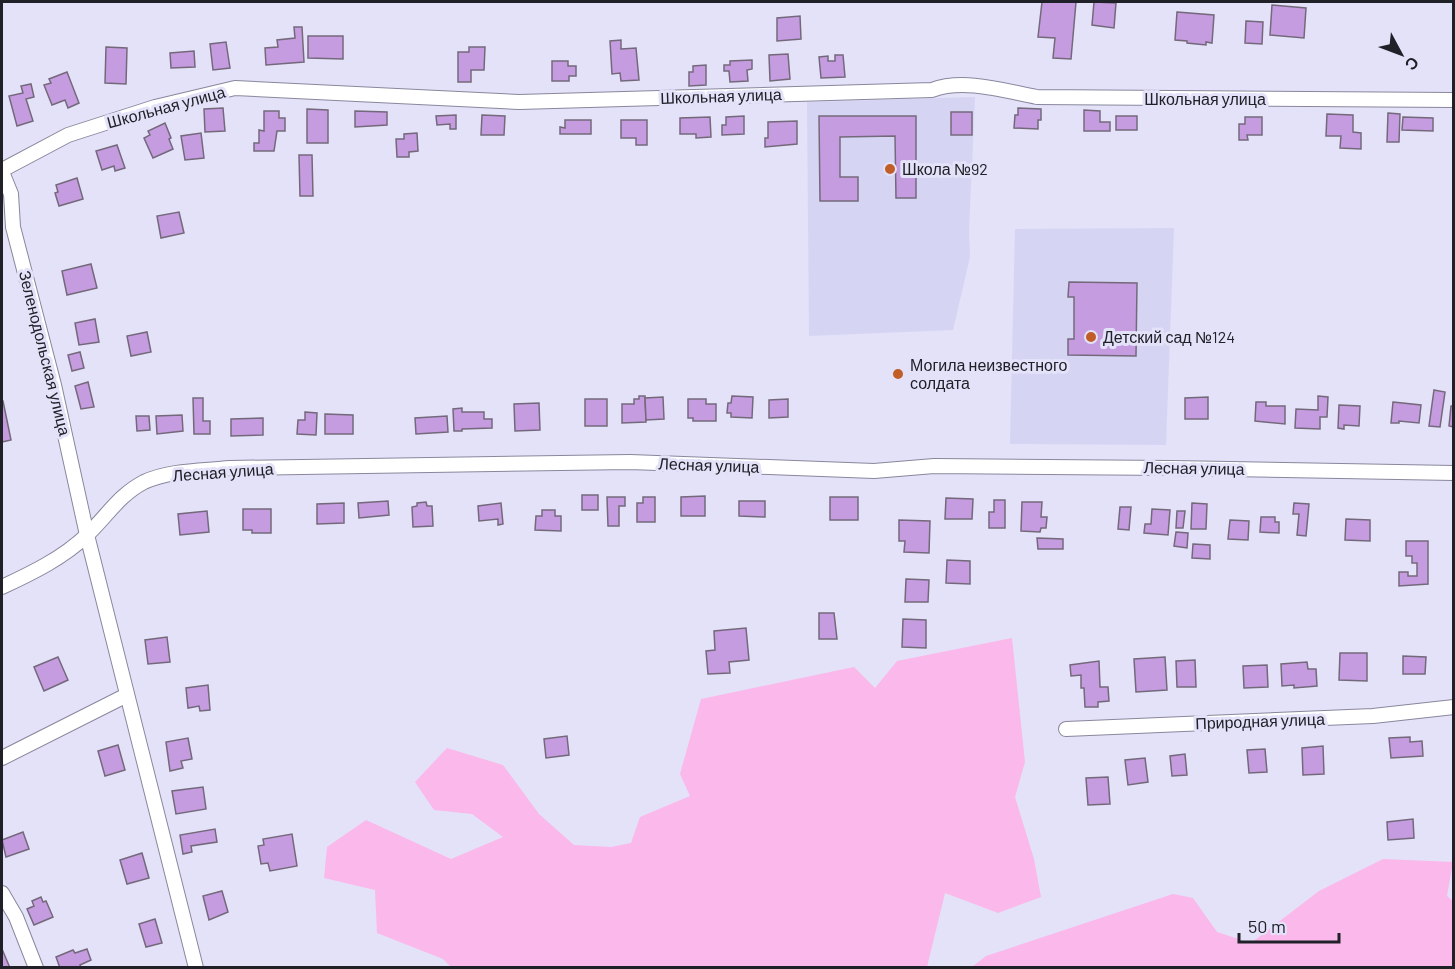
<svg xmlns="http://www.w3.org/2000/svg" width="1455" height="969" viewBox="0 0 1455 969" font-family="Barlow,sans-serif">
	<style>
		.built { fill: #d6d4f3 }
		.green { fill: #fbb8ea }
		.building { fill: #c69ce0; stroke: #74697b; stroke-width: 1.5 }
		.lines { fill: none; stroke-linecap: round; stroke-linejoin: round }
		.minor-casing { stroke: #88879c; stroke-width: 16 }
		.minor { stroke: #fff; stroke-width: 14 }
		.poi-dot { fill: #c15e27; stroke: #e3e2f9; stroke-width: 2 }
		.labels { text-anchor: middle; stroke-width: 6; stroke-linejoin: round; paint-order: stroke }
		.street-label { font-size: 16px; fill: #202028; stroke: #e3e2f9 }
		.poi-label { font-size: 16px; fill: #202028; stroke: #e3e2f9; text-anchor: start }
	</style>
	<rect width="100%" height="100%" fill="#e3e2f9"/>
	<!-- built -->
	<g class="built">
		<path d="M975,97L969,230L970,257L953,330L809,336L807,102Z"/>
		<path d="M1174,228L1166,445L1010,444L1015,229Z"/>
	</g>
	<!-- green -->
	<g class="green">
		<path d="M1012,638L1025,762L1015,797L1034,859L1041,897L998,913L945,893L927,967H451L443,959L377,933L375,890L324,878L327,847L366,820L451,859L503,837L472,814L434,810L415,782L447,748L503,765L539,814L574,845L611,847L631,843L640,817L690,796L680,774L701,699L854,667L875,688L897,661Z"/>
		<path d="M1383,859L1453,862L1447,896L1453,901V967H972L986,956L1173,894L1193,898L1217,932L1251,943L1319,891Z"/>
	</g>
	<!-- building -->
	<g class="building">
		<path d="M1042,2H1076L1071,59L1053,58L1055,38L1038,37Z"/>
		<path d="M1094,2L1116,3L1114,28L1092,25Z"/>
		<path d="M1272,5L1306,8L1304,38L1270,35Z"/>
		<path d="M1177,12L1214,15L1212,43L1206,42V45L1187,43V41L1175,40Z"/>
		<path d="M800,16L801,39L777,41V18Z"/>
		<path d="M1246,21L1263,22L1262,44L1245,43Z"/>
		<path d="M294,27H302L304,62L266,65L265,48L278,47L277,40L295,38Z"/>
		<path d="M308,36H343V59L308,58Z"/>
		<path d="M621,40V49L636,48L639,80L621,81L620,73L612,74L610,41Z"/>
		<path d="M226,42L230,68L213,70L210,44Z"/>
		<path d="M106,47L127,48L126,84L105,83Z"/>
		<path d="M469,47H485L484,70H471V82H458V52H469Z"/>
		<path d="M194,51L195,67L171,68L170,53Z"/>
		<path d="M788,54L790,79L770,81L769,55Z"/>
		<path d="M835,55H843L845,77L821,78L819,57L828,56V61H835Z"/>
		<path d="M752,60V69L747,70L748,81L730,82L729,71H724V65H730V61Z"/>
		<path d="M552,61H568V66H576V76H569V81H552Z"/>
		<path d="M706,65V85L689,86V72H693V66Z"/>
		<path d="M67,72L79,103L68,108L65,100L52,105L44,85L51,83L49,79Z"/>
		<path d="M31,84L34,97L26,99L33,121L17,126L9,96L23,93L21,86Z"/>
		<path d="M223,108L225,131L205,132L204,109Z"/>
		<path d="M1018,108L1041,109V120H1038V129L1014,128L1015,115H1018Z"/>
		<path d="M307,109L328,110V143H307Z"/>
		<path d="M1084,110L1100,111V122H1110V131H1084Z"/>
		<path d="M264,111H279V118H285V131H277L274,151H254V143H259V130L264,131Z"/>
		<path d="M355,111L387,112V125L355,127Z"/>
		<rect x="951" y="112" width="21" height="23"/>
		<path d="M1388,113L1400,114L1399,142H1387Z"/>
		<path d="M1327,114L1353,115V132L1361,133V149L1340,148L1341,136H1326Z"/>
		<path d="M456,115V129H450V124L437,125L436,116Z"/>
		<path d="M482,115L505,116L504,135H481Z"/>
		<path d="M744,116V134L722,135V125H726V117Z"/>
		<path d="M819,116H916V198H896L895,136L840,137V177H858V201H820Z"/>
		<rect x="1116" y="116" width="21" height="14"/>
		<path d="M710,117L711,137L696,138V134H680V118Z"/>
		<path d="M1245,117H1262V135H1247L1248,140H1239V124H1245Z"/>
		<path d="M1403,117L1433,118V131L1402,130Z"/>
		<path d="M565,120H591V134H560V127L565,128Z"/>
		<path d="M621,120H647V145H636V138H621Z"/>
		<path d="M797,121V144L765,147V138H768V122Z"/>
		<path d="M165,123L171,138L169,139L173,149L153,158L144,138L150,135L148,131Z"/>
		<path d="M201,133L204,158L185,160L181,136Z"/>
		<path d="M417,133L418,151L409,152V157H397L396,139H404V134Z"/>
		<path d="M117,145L125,168L115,171L114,166L102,170L96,151Z"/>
		<path d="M299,155H312L313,196H300Z"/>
		<path d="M77,178L83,199L59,206L55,193L58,192L56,185Z"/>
		<path d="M179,212L184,233L161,238L157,216Z"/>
		<path d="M91,264L97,288L67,295L62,271Z"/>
		<path d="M1069,282L1137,283L1136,356L1068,355V339H1074V297H1068Z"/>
		<path d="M95,319L99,342L79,345L75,323Z"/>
		<path d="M147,332L151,352L131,356L127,336Z"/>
		<path d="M80,352L84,368L72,371L68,355Z"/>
		<path d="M88,382L94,407L81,409L75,386Z"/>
		<path d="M1434,390L1445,392L1440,427L1429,426Z"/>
		<path d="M639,396H645L646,422L622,423V404H634V399H639Z"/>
		<path d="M732,396L753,397L752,418L731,417V413H727L728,403H731Z"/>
		<path d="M1318,396L1328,397L1327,417H1320V429L1295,428L1296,409L1318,410Z"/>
		<path d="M663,397L664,419L646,420L645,398Z"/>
		<path d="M1208,397V419H1185V398Z"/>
		<path d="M193,398H203V421H210V434H194Z"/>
		<rect x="585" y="399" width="22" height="27"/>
		<path d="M688,399H706V404H716V421H693V418H688Z"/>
		<path d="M788,399V417L769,418V400Z"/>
		<path d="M2,401H3L11,440L2,442Z"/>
		<path d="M1256,402H1266V406H1285V424L1255,421Z"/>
		<path d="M1393,402L1421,405L1419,423L1399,421V423H1391Z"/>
		<path d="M539,403L540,430L515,431L514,404Z"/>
		<path d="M1339,405L1360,406L1359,426L1344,425V429L1338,428Z"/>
		<path d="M1451,406H1454V427L1449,426Z"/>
		<path d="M462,408V412H484V419H492V428L462,429V431H454L453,409Z"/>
		<path d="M305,412L317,413L316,435L297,434L298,420H305Z"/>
		<path d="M325,414L353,415V434H325Z"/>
		<path d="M182,415L183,431L157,434L156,416Z"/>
		<path d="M136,416H149L150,430L137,431Z"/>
		<path d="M447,416L448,432L416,434L415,418Z"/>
		<path d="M263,418V435L231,436V419Z"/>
		<rect x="582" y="495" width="16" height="15"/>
		<path d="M705,496V516H681V497Z"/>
		<path d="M607,497H625V506H619V526H608Z"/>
		<path d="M643,497H655V522H637V503H643Z"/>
		<rect x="830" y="497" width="28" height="23"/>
		<path d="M946,498L973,499L972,519H945Z"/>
		<path d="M994,500H1005V528H989V512H994Z"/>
		<path d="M388,501L389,515L359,518L358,503Z"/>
		<path d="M739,501H765V517L739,516Z"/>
		<path d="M426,502L427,506H432L433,526L413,527L412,507L417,506V503Z"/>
		<path d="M1022,502H1042L1041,517H1047L1046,528H1041L1040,532L1021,531Z"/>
		<path d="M344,503V523L317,524V504Z"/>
		<path d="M501,503L503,524L498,525V519L479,521L478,506Z"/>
		<path d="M1192,503L1207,504L1206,529H1191Z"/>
		<path d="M1294,503L1309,504L1306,536L1297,535L1299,514H1293Z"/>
		<path d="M1120,507H1131L1129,530L1118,529Z"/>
		<path d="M243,509H271V533H252V530H243Z"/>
		<path d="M1152,509L1170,510L1168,535L1144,533L1145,524H1151Z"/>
		<path d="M542,510H555V516H561V531L535,530L536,516H542Z"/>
		<path d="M207,511L209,532L180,535L178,514Z"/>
		<path d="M1177,511H1185L1183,528H1176Z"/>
		<path d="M1261,517H1275V522H1279V533L1260,532Z"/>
		<path d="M1346,519L1370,520V541L1345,540Z"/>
		<path d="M899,520L930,521L929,553L904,552L905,541H899Z"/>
		<path d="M1230,520L1249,521L1248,540L1228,539Z"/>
		<path d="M1176,532L1188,533L1187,548L1174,546Z"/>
		<path d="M1037,538L1063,539V549H1038Z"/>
		<path d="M1406,541H1428V584L1399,586V572H1408V576H1417V563H1412V556H1406Z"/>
		<path d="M1193,544L1210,545V559L1192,558Z"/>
		<path d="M947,560L970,561V584L946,583Z"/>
		<path d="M906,579L929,580L928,602H905Z"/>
		<path d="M819,613H834L837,639H819Z"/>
		<path d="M903,619L926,620V648L902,647Z"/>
		<path d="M746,628L749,660L729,662L730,673L708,674L706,651L715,650L714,631Z"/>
		<path d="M167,637L170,662L148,664L145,640Z"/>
		<path d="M1340,653H1367V681L1339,680Z"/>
		<path d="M1403,656L1426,657L1425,674H1403Z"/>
		<path d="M58,657L68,680L44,691L34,667Z"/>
		<path d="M1165,657L1167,690L1136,692L1134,659Z"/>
		<path d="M1195,660L1196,687H1177L1176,661Z"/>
		<path d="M1099,661L1100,687H1108L1109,701L1098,702V707H1085L1084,688H1081V675L1071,676L1070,665Z"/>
		<path d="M1307,662L1308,669H1316L1317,686L1294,688V685L1282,686L1281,664Z"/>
		<path d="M1267,665L1268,687L1244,688L1243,666Z"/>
		<path d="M208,685L210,710L200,711L199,706L188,708L186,688Z"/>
		<path d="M567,736L569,755L546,758L544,739Z"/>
		<path d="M1410,737V742L1422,741L1423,756L1391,758L1389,738Z"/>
		<path d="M188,738L192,759L181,761L183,768L170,771L166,742Z"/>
		<path d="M118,745L125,770L105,776L98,751Z"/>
		<path d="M1323,746L1324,774L1303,775L1302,748Z"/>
		<path d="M1265,749L1267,772L1249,773L1247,750Z"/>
		<path d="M1185,754L1187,775L1172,776L1170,756Z"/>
		<path d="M1145,758L1148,782L1128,785L1125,760Z"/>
		<path d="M1108,777L1110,804L1088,805L1086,778Z"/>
		<path d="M203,787L206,809L176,814L172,791Z"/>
		<path d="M1413,819L1414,838L1388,840L1387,822Z"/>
		<path d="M215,829L217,842L191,846L192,852L183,854L180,835Z"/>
		<path d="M23,832L29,849L6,857L2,840Z"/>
		<path d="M292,834L297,866L270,871L268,863L261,864L258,846L264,845L263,839Z"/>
		<path d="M142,853L149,878L127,884L120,860Z"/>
		<path d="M222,891L228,912L209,920L203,896Z"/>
		<path d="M41,897L43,902L46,901L53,917L34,925L27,909L34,906L32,901Z"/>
		<path d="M155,919L162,943L146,947L139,924Z"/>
		<path d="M2,949L10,968H2Z"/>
		<path d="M87,949L91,960L80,965L81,968H60L56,957L73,950L75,953Z"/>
	</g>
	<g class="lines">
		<!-- minor casing -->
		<g class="minor-casing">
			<g id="minor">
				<path d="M2,170L68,135L155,107L235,88L519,102L932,90C964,78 1005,91 1037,97L1454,100"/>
				<path d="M2,172L11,194L13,227L54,385L87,535L196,968"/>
				<path d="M2,587C32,573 63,558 87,535C107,516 119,495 144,482C170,470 202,471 230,468L630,462L874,471L934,466L1171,468L1454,473"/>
				<path d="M1066,729L1373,716L1454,707"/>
				<path d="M2,758L127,695"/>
				<path d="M2,893L16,917L36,968"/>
			</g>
		</g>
		<!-- minor -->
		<use href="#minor" class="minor"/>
	</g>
	<!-- markers -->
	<g class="poi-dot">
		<circle cx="890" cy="169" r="6"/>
		<circle cx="1091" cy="337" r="6"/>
		<circle cx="898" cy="374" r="6"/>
	</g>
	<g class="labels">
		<!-- street labels -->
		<g class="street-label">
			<text transform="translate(721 96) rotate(-2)" y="6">Школьная улица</text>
			<text x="1205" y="105">Школьная улица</text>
			<text transform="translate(166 107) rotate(-15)" y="6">Школьная улица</text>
			<text transform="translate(45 353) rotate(76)" y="6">Зеленодольская улица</text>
			<text transform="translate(709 465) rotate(2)" y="6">Лесная улица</text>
			<text transform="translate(1194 468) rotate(1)" y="6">Лесная улица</text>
			<text transform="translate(223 472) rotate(-4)" y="6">Лесная улица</text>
			<text transform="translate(1260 721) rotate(-2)" y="6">Природная улица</text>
		</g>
		<!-- poi labels -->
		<g class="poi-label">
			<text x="902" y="175">Школа №92</text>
			<text x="1103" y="343">Детский сад №124</text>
			<text x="910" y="371">Могила неизвестного<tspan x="910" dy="18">солдата</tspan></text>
		</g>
	</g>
	<!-- border -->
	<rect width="1455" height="969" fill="none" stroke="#202028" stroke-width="6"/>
	<!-- north arrow -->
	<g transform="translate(1401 54) rotate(131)" stroke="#e3e2f9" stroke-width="4.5" paint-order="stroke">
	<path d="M0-4.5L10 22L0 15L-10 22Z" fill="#202028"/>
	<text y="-9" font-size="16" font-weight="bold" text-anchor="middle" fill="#202028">С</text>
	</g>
	<!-- scale -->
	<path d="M1239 933v9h100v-9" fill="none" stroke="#202028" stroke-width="3"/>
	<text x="1248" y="933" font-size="18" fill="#202028" stroke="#e3e2f9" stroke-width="4.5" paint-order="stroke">50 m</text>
</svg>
